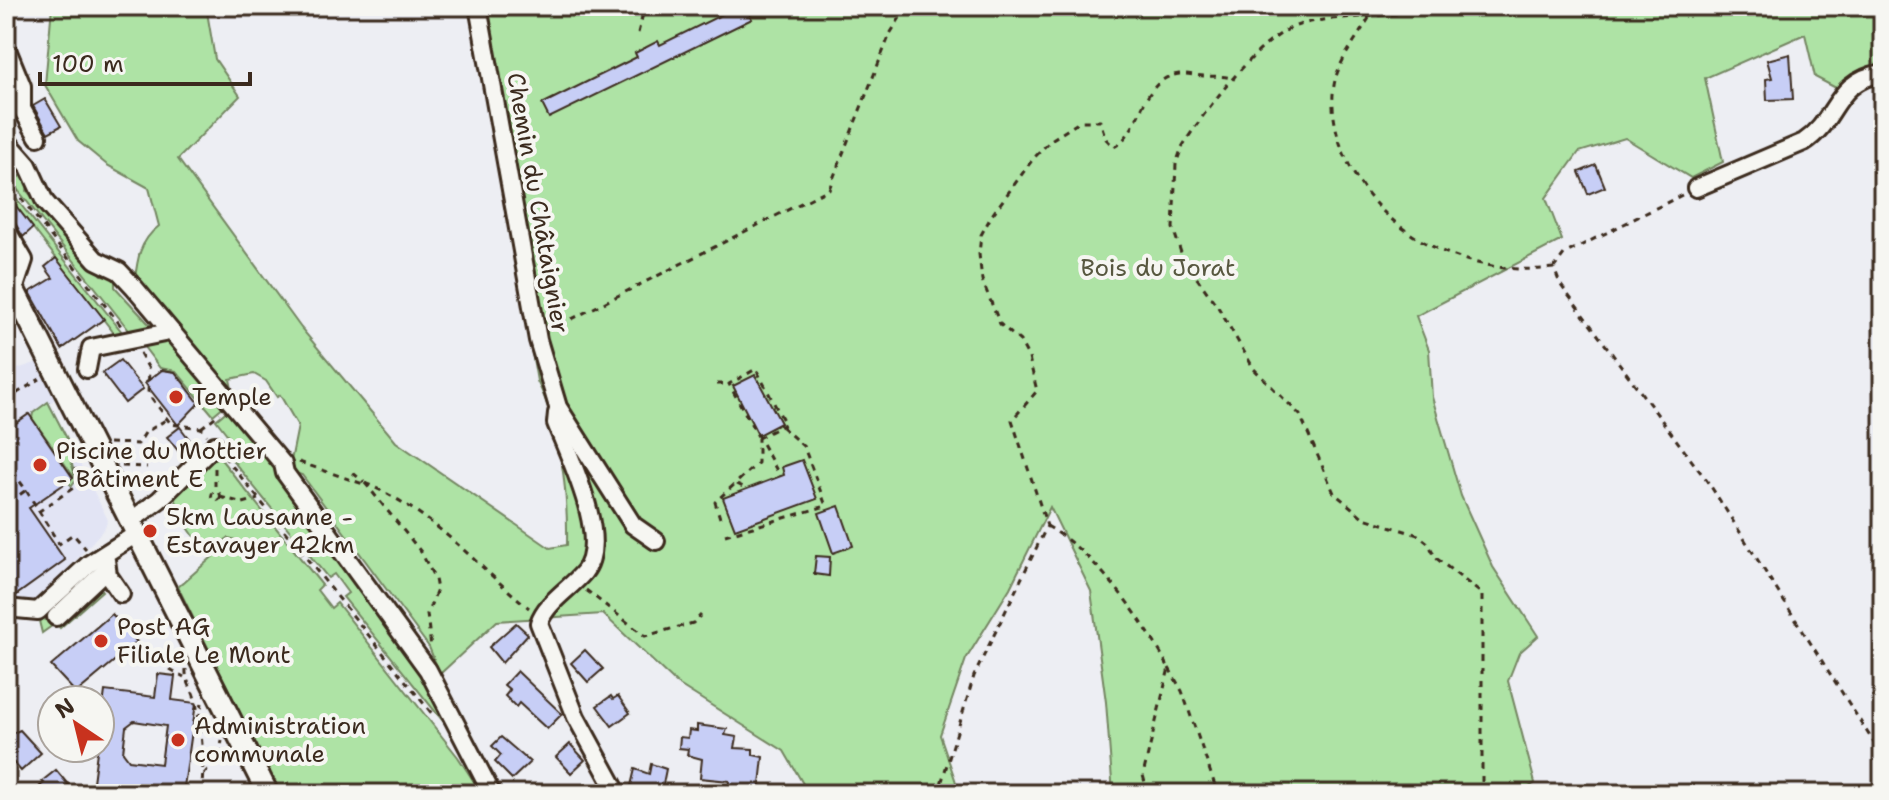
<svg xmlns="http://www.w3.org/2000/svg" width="1889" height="800" viewBox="0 0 1889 800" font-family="'Shantell Sans',sans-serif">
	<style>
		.built { fill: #e2e4f4 }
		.green { fill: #aee3a5; stroke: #748662; stroke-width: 2 }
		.building { fill: #c7cef6; stroke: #3b2a1e; stroke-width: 2; fill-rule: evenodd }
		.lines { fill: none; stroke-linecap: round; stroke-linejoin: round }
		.minor-casing { stroke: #3b2a1e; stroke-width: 22 }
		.major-casing { stroke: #3b2a1e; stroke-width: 26 }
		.path { stroke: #3b2a1e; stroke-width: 3; stroke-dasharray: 6 6; stroke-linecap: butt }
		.minor { stroke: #f6f6f2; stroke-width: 16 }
		.major { stroke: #f6f6f2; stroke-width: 20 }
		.poi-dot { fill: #c8321e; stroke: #f6f6f2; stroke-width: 3 }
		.labels { text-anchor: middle; stroke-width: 8; stroke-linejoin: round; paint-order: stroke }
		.street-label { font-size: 24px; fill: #3b2a1e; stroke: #f6f6f2 }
		.park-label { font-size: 24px; fill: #585840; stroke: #f6f6f2 }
		.poi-label { font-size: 24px; fill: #3b2a1e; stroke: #f6f6f2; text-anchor: start }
	</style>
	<rect width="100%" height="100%" fill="#edeef3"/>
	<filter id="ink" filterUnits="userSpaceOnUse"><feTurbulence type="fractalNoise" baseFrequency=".0125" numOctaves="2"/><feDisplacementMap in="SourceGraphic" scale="16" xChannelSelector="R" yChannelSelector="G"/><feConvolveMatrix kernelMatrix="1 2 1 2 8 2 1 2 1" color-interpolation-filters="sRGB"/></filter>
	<g filter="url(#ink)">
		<!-- built -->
		<path class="built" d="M38,362L56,398L50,403L108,520L104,529L37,603L12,604L6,599V368L11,371Z"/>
		<!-- green -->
		<g class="green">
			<path d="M52,6H206L215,59L240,96L178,159L301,328L396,442L550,548L567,545C568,492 561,428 537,381L471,6H1883V68L1864,72L1836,88L1815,77L1805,34L1705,78L1723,162L1691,178L1625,138L1579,152L1546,198L1562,240L1416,316L1429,350L1432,397L1461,496L1493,567L1538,636L1519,653L1508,681L1535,783L1519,794H1113L1106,702L1091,591L1050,507L1010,588L966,659L940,735L960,794H819L806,789L784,751L676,683L603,614L497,621L440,674L429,647L302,475L289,471L298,426L280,395L277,397L266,381L254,374L230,379L232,389L211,382L134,287C137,262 138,242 159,226L149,188L107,165L78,141L45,85Z"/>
			<path d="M6,164L20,177L24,172L29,178L27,191L102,275L115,277V287L149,324L153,325V316L159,329L132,334L6,175Z"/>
			<path d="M6,186L122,332V335L117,337L16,206L6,203Z"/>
			<path d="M169,339L225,405L213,415L176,371L160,368L141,343Z"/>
			<path d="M48,402L75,454L71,461L76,480L72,486L68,482L74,477L32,418L33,413Z"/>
			<path d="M229,409C264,454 446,686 446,725L343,597L348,593L334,574L328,578L221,446L230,438L216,420Z"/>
			<path d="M215,452L322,585L317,590L331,608L337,603L458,757L482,794H280L178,587L233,539L228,538L206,554L185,523L173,493Z"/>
			<path d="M87,575L102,591L60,628L56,623L42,633L39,621L44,615Z"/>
		</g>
		<!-- building -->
		<g class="building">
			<path d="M739,6H745L752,19L549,118L542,104L637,57L635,53L658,41L660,45Z"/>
			<path d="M1790,54L1793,99L1767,100L1766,79L1772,78L1767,60Z"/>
			<path d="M45,99L61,126L48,133L33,106Z"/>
			<path d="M1596,165L1605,187L1588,194L1579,172Z"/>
			<path d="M6,203L16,206L33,228L23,237L15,223L6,218Z"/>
			<path d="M56,258L104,319L62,349L30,292L53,278L45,267Z"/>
			<path d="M120,360L143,389L125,403L102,373Z"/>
			<path d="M162,370L175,372L199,403L178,425L145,383Z"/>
			<path d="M755,375L781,423L758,435L733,386Z"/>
			<path d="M29,414L73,478L29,508L65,560L15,596L6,583V430Z"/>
			<path d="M180,427L196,448L184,458L167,437Z"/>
			<path d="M802,460L817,499L735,529L723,498L784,475L782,467Z"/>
			<path d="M839,506L853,546L833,553L819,513Z"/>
			<path d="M816,556L830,557L829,576L814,574Z"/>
			<path d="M112,614L137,642L76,693L51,666Z"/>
			<path d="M516,623L528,634L502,663L489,647Z"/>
			<path d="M585,650L603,669L588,682L571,663Z"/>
			<path d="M517,671L562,714L547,729L519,703L516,707L505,696L510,690L504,685Z"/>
			<path d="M158,674L175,676L172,700L196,703L183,794L93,782L105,691L155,697ZM134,721L166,726L161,764L129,760L123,752L126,727Z"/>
			<path d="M611,696L613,699L618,696L630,713L612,726L597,706Z"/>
			<path d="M697,725L727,729L725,735L737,737L735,748L753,749V755L763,757L759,794L728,790L729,781L700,778L702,759L687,755L688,749L679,748L680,737L688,738L689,730L697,731Z"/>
			<path d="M20,730L41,753L21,771L6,754V736Z"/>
			<path d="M501,737L530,762L512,779L495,762L501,755L492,746Z"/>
			<path d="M570,744L585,760L571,773L556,757Z"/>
			<path d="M651,764L666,769L661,794H629L635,769L649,774Z"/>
			<path d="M56,770L76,794H47L40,786L44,783L42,781Z"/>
		</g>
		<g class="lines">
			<!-- minor casing -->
			<g class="minor-casing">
				<g id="minor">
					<path d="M478,6L538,340L558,407L633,525L656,541"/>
					<path d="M6,47L22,86V109L38,137"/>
					<path d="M6,140L28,165L45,202L96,260L119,271L134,287L283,464L285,473L428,670L492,794"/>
					<path d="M1696,188L1804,142C1838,120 1833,81 1883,73"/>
					<path d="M6,229L24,260L14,290"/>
					<path d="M87,369L91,348L169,332"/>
					<path d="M557,413L556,423C569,457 611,540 584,572C570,589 546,602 539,623L576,717L618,794"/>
					<path d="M132,520L159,500L215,445"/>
					<path d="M106,560L108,575L121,594"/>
					<path d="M6,608L38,611L89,564L138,533"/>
					<path d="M56,617L106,570"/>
				</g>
			</g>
			<!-- major casing -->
			<g class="major-casing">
				<path id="major" d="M6,274L268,794"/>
			</g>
			<!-- path -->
			<g class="path">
				<path d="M1432,6C1385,21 1340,13 1299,25C1260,36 1203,113 1182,147L1176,164L1173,228L1183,259L1218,307L1254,369L1300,415L1334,493L1364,518L1418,535L1428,543L1436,558L1482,594V794"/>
				<path d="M1369,18C1359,35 1345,53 1338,71C1329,93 1333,121 1340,143C1370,231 1464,278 1554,268"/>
				<path d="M638,33L645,6"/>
				<path d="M6,179L122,327"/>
				<path d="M1682,195L1564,254L1554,268L1560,284L1710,485L1883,757"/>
				<path d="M549,322L562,324L829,189L890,34L907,6"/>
				<path d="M140,353L149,369L148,393L171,424L201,428L207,435"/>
				<path d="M717,384H729"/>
				<path d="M6,400L40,379"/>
				<path d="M201,428L220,413"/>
				<path d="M758,438L785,424L756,369L729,384L780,476"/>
				<path d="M109,443L138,444L145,433L167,419"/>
				<path d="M224,456L433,715"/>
				<path d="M6,462L26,490L6,505"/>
				<path d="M299,462L363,484"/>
				<path d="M122,466L147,467"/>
				<path d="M215,468V491"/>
				<path d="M353,473L364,482"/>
				<path d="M365,483C436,514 470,560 529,608"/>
				<path d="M365,483L421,552L435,579L437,590L427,614L431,648"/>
				<path d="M737,484L745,488"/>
				<path d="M26,490L59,544L73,534L86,549"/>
				<circle cx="216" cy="496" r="4.5"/>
				<path d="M220,497L243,503L258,499"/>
				<path d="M38,512L79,484L73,460L80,454"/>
				<path d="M720,518L715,502L758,463V438"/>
				<path d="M1047,526C1098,556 1141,616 1169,668L1143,775L1148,794"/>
				<path d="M725,535L826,506L804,447L781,426"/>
				<path d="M586,590L645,636L693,623L701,615"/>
				<path d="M1169,668L1182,691L1218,794"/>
				<path d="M170,669L184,677"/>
				<path d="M186,669C185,681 192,687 195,699C202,728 205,765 201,794"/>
				<path d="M199,719L202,703"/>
				<path d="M204,774L220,756L222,740"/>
				<path d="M938,794L974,676L1047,526L1012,420L1037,391L1029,358L1020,341L1000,324L982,280L979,254L981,235L992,215L1033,159L1051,140L1081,121H1100L1106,139L1114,147C1143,131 1139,80 1179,74C1187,73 1196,76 1204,76C1216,77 1223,75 1235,79"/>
			</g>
			<!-- minor -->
			<use href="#minor" class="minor"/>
			<!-- major -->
			<use href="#major" class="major"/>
		</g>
	</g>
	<!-- markers -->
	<g class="poi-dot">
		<circle cx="176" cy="397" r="8"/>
		<circle cx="40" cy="465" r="8"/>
		<circle cx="150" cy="531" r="8"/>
		<circle cx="101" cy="641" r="8"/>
		<circle cx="178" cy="740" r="8"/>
	</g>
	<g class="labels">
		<!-- street labels -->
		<g class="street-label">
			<text transform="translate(538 203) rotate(80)" y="8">Chemin du Châtaignier</text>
		</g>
		<!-- park labels -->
		<g class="park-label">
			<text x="1158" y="276">Bois du Jorat</text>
		</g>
		<!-- poi labels -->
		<g class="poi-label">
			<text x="192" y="405">Temple</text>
			<text x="56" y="459">Piscine du Mottier<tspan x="56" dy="28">- Bâtiment E</tspan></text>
			<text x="166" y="525">5km Lausanne -<tspan x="166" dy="28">Estavayer 42km</tspan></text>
			<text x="117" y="635">Post AG<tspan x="117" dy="28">Filiale Le Mont</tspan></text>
			<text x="194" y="734">Administration<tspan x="194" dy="28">communale</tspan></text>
		</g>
	</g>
	<!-- margin -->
	<rect width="1889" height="800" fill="none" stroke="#f6f6f2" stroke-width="32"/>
	<rect x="16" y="16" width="1857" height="768" fill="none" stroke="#3b2a1e" stroke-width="3" filter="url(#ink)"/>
	<!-- north arrow -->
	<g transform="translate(76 724) rotate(325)"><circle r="38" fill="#f6f6f2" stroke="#aba49d" stroke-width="2"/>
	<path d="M0-6L14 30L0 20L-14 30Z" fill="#c8321e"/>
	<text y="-12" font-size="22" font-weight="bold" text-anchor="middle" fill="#3b2a1e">N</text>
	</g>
	<!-- scale -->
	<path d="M40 72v12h210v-12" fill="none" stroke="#3b2a1e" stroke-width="4"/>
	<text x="52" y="72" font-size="24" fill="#3b2a1e" stroke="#f6f6f2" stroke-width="6" paint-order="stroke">100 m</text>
</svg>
